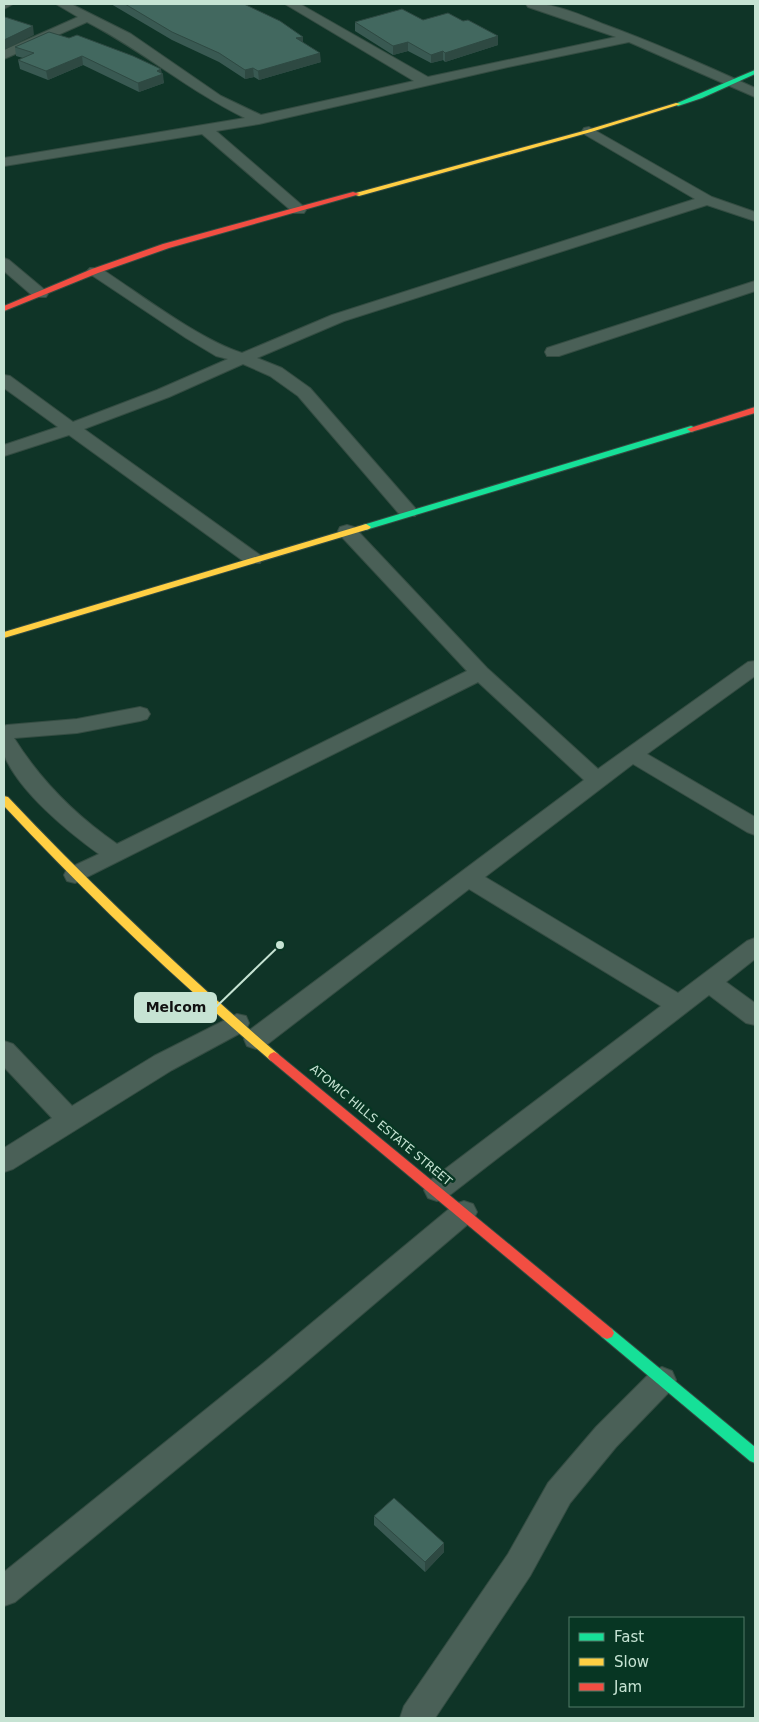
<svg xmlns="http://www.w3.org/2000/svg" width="759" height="1722" viewBox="0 0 759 1722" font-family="'DejaVu Sans',sans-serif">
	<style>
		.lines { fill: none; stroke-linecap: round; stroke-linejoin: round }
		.street-casing { stroke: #344c42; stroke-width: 2 }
		.fast-casing { stroke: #344c42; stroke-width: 2 }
		.slow-casing { stroke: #344c42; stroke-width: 2 }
		.jam-casing { stroke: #344c42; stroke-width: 2 }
		.street { fill: #4a6057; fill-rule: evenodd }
		.fast { fill: #16e098; fill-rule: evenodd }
		.slow { fill: #ffcf43; fill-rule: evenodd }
		.jam { fill: #f24e42; fill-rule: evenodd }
		.wall { fill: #395952 }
		.shaded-wall { fill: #2e4942 }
		.building { fill: #42685f; stroke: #2e4942 }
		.labels { text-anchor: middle; stroke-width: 5; stroke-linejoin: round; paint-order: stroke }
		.street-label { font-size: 12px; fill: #c6e3d3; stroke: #073623 }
		.leader { fill: none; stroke: #c6e3d3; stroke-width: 2 }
		.callout-dot { fill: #c6e3d3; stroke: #073623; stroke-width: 2 }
		.callout { fill: #c6e3d3; stroke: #c6e3d3; stroke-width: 2 }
		.callout-label { font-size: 14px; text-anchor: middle; font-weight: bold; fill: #111 }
	</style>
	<rect width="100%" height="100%" fill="#0f3427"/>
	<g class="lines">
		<!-- street casing -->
		<g class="street-casing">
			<g id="street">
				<path d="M4,4H13L4,9Z"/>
				<path d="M56,4H71L131,34L221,96L261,115L414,81L285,4H300L428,77L616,37L528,7L526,4C552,2 579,14 603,24C655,43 705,65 755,88V97L629,42L508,67L259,124L216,131L304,207L306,210L304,213H294L202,134L4,166V158L245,118C189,91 142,50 87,22L4,59V50L78,17Z"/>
				<path d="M589,127L712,197L755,212V221L707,205L344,321L257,358L282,368L310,388L415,508L417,512L415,516H401L298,396L270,376L243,364L169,397L84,429L260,555L262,559L260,563H246L69,435L4,456V445L58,427L4,388V375L10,376L73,422L157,390L228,359L216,356L186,338L90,274L87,271L90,268H100C140,294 198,339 242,353L332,315L695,199L584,134L582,131L584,128Z"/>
				<path d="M4,258L9,260L46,291L48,294L46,297H34L4,271Z"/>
				<path d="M755,281V291L559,356H547L545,352L547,348Z"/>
				<path d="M347,525L354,527L487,668L598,769L748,662L755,661V676L647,754L755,817V835L747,832L633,764L485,877L678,993L747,941L755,938V959L726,982L755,1003V1025L746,1023L709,995L446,1198L437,1201L428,1198L424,1190L428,1182L661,1006L469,889L265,1046L256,1049L247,1046L244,1039L247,1032L584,780L478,682L75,883L67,881L64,875L67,869L99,854C68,832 20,792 5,757C1,749 4,735 4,726L7,725L77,719L140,707L147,709L150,714L147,719L140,721L77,733L14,738C41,781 75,815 117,844L467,671L340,535L338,531L340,527Z"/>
				<path d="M237,1014L246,1016L249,1023L246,1030L172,1070L13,1169L4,1172V1148L52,1118L4,1067V1041L13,1044L72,1106L154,1056Z"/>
				<path d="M464,1201L473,1204L477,1212L473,1220L286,1379L15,1602L4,1606V1572L266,1361L455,1204Z"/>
				<path d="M662,1367L672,1371L676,1380L672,1389L616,1447L570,1503L530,1576L435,1718H400L404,1706L508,1554L548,1483L596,1427L652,1371Z"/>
			</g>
		</g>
		<!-- fast casing -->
		<g class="fast-casing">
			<g id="fast">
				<path d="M755,70V74L702,98L678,106L675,104Z"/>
				<path d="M691,426L694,427V431L369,529L366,530L361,527L363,525Z"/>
				<path d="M607,1327L612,1329L755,1447V1463L750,1461L602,1337L600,1333L602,1329Z"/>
			</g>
		</g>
		<!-- slow casing -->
		<g class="slow-casing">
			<g id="slow">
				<path d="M676,103L681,104L591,132L359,196L352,194L587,130Z"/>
				<path d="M366,524L371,527L369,529L4,638V632Z"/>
				<path d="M4,796L8,797C94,888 184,973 278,1054L280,1057L278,1060L274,1062L270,1060C176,980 88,896 4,806Z"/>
			</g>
		</g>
		<!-- jam casing -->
		<g class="jam-casing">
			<g id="jam">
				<path d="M353,192L360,194L169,248L98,273L4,311V306L92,269L163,244Z"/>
				<path d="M755,407V413L691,432L687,429Z"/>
				<path d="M274,1052L278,1054L612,1329L614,1333L612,1337L607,1339L602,1337L270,1060L268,1057L270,1054Z"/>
			</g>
		</g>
		<!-- street -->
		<use href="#street" class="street"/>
		<!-- fast -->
		<use href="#fast" class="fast"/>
		<!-- slow -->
		<use href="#slow" class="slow"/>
		<!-- jam -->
		<use href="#jam" class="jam"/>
	</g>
	<!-- wall -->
	<g class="wall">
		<path d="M111,4H244L303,43L321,62L259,80L254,77L245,79L219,62L172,40Z"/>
		<path d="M355,22L498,45L445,62L443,60L431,63L408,51L393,55L355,31Z"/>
		<path d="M49,32L161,73L164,83L139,92L83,65L48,80L20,69L18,60L23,58L16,56L15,47Z"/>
		<path d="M374,1516L444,1552L425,1572L374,1525Z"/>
	</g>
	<!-- shaded-wall -->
	<g class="shaded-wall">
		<path d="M33,26L34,35L4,50V40Z"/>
		<path d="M498,36V45L445,62V53Z"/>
		<path d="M303,37V45L296,38Z"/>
		<path d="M408,42V51L393,55V46Z"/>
		<path d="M443,51V60L431,63V55Z"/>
		<path d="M320,53L321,62L259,80L258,71Z"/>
		<path d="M82,56L83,65L48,80L46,71Z"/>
		<path d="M253,68L254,77L245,79V70Z"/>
		<path d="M161,69L162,74H163L164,83L139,92L138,83L157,71Z"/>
		<path d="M444,1543V1552L425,1572V1562Z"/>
	</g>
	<!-- building -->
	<g class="building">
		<path d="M125,4H244L280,21L303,37L296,38L320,53L258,71L253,68L245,70L219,53L172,32Z"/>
		<path d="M402,9L423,20L448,13L463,21L468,20L498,36L445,53L443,51L431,55L408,42L393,46L355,22Z"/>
		<path d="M4,17H5L33,26L4,40Z"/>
		<path d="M49,32L69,38L77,35L133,56L161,69L157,71L163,74L138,83L82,56L46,71L18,60L34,53L15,47Z"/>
		<path d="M394,1498L444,1543L425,1562L374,1516Z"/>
	</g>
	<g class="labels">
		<!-- street labels -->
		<g class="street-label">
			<text transform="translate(381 1125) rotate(40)" y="4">ATOMIC HILLS ESTATE STREET</text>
		</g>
	</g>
	<!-- callouts -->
	<path class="leader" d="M280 945L216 1007"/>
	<circle class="callout-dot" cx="280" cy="945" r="5"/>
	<rect class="callout" x="135" y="993" width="81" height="29" rx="5"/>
	<g class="callout-label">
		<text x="176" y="1012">Melcom</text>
	</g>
	<!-- border -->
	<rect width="759" height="1722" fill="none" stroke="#c6e3d3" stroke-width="10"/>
	<!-- legend -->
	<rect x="569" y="1617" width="175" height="90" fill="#073623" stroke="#537b69"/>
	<rect x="579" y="1633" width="25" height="8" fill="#16e098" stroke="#537b69"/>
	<text x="614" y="1642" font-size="15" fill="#c6e3d3">Fast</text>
	<rect x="579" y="1658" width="25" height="8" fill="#ffcf43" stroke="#537b69"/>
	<text x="614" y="1667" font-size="15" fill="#c6e3d3">Slow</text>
	<rect x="579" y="1683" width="25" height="8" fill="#f24e42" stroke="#537b69"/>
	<text x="614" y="1692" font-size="15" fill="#c6e3d3">Jam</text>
</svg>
